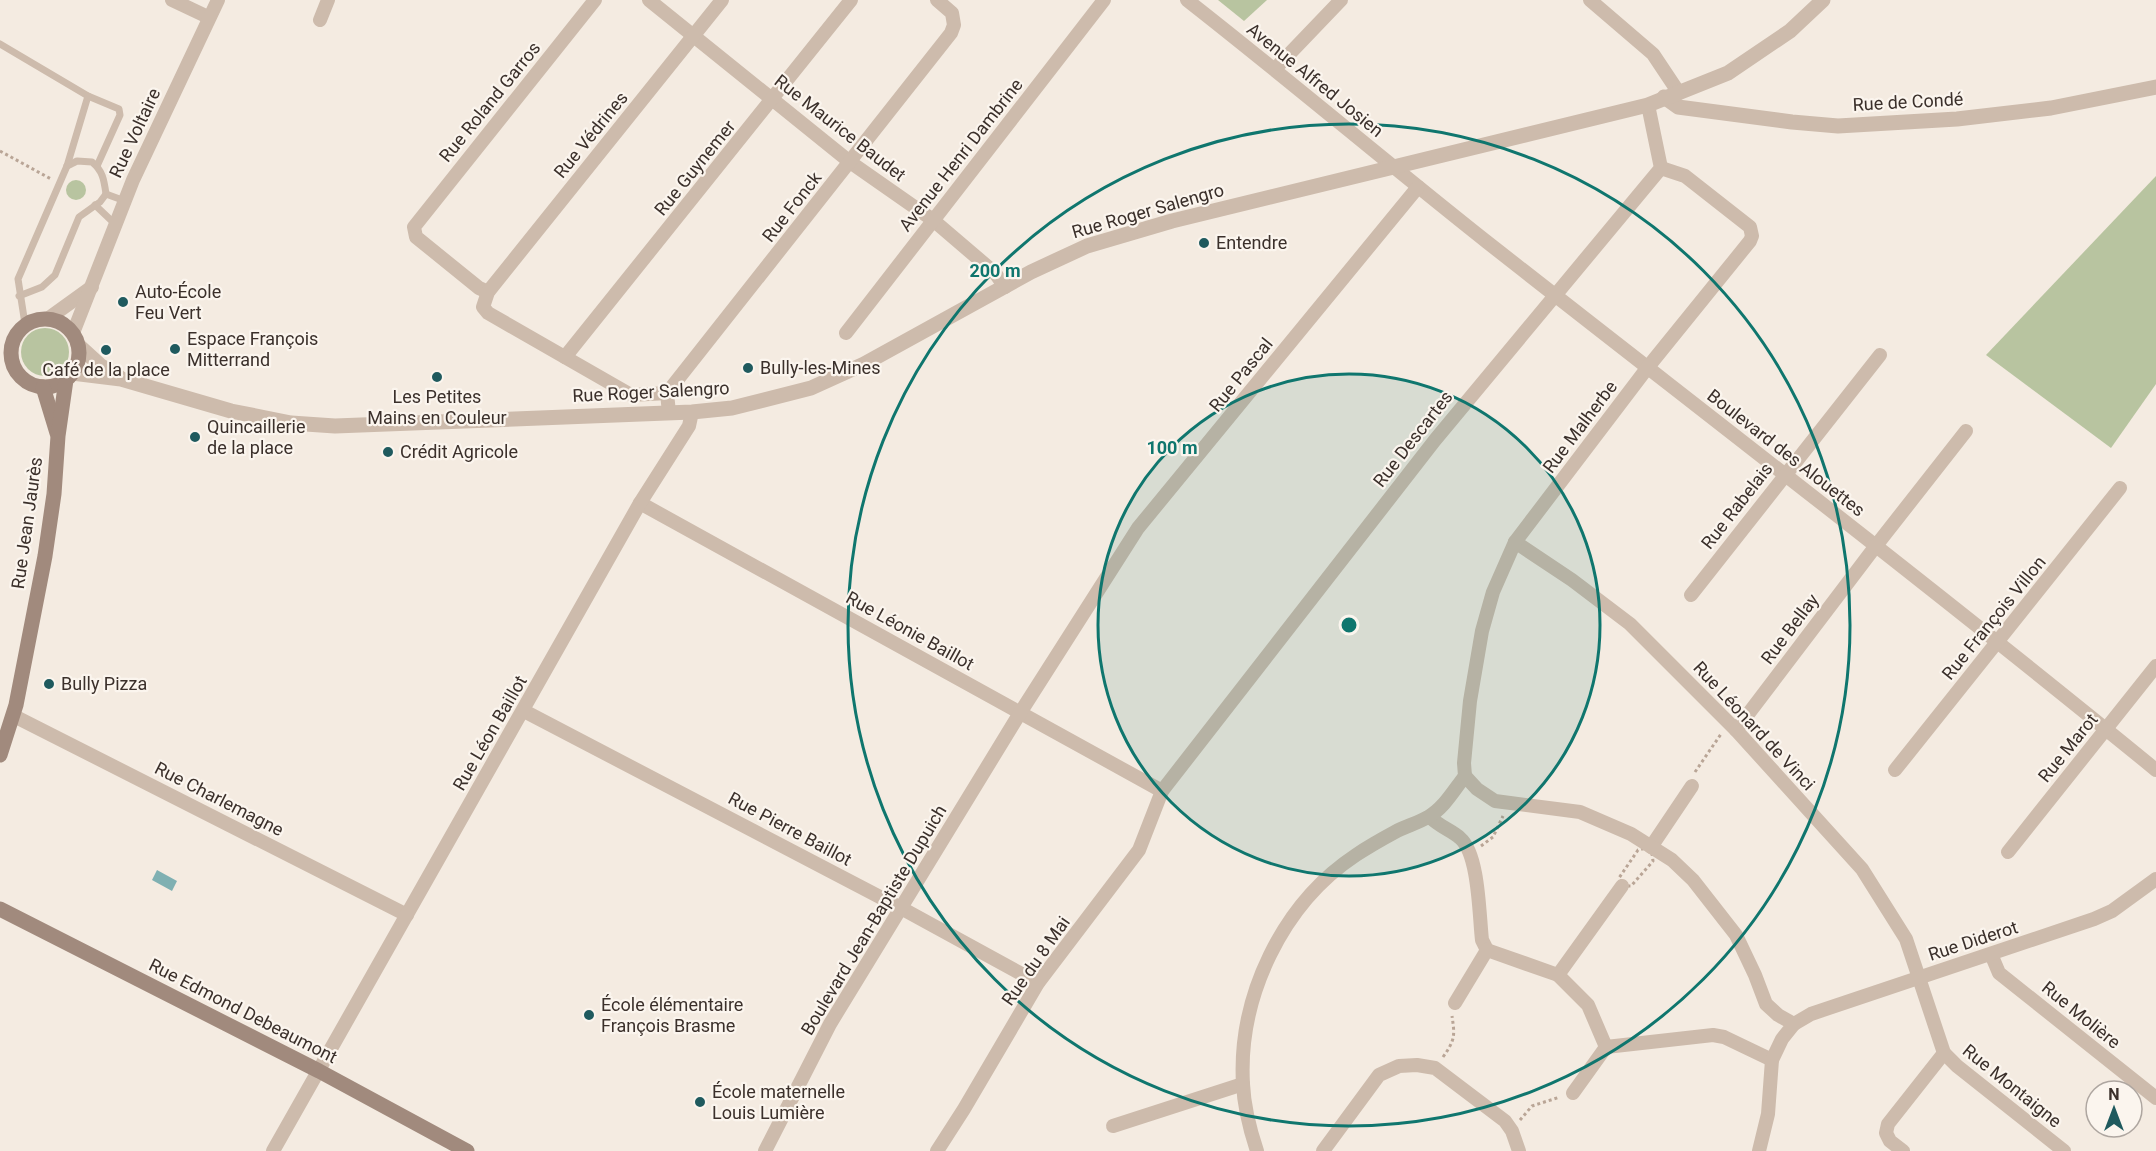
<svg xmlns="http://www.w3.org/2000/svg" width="2156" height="1151" viewBox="0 0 2156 1151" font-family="Roboto,sans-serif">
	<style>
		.green { fill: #b8c4a0 }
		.water { fill: #7fb0b2 }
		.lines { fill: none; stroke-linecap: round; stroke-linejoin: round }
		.path { stroke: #b9a596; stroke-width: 3; stroke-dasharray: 3 3; stroke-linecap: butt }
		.service { stroke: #cdbbac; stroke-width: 7 }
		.minor { stroke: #cdbbac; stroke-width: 14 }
		.tertiary { stroke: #cdbbac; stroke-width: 15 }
		.secondary { stroke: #a18a7d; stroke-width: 15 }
		.ring { fill: none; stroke: #0f766e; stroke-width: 3 }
		.poi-dot { fill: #1f5a5e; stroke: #fbf5ee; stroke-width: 2 }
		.labels { text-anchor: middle; stroke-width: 4.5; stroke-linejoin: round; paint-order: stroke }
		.street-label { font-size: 18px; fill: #3b302b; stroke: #fbf5ee }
		.poi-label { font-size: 18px; fill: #3b302b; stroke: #fbf5ee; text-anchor: start }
		.centre { fill: #0f766e; stroke: #fbf5ee; stroke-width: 3 }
		.ring-label { font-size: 18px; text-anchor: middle; font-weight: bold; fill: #0f766e; stroke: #fbf5ee; stroke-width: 4.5; stroke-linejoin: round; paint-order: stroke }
	</style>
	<rect width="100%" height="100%" fill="#f4ebe1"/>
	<!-- green -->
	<g class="green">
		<path d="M1218,0H1267L1244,21Z"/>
		<path d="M2156,176V384L2111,448L1986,355Z"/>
		<circle cx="76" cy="190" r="10"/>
		<circle cx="45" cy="352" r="24"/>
	</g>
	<!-- water -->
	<path class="water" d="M157,870L177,881L172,891L152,880Z"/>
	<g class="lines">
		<!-- path -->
		<g class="path">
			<path d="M0,151L51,179"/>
			<path d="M1695,772L1721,734"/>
			<path d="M1481,846L1493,837L1503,816"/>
			<path d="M1651,847L1653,861L1631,886H1622L1619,878L1638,850Z"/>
			<path d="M1443,1057C1455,1040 1455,1036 1452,1016"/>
			<path d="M1520,1120L1532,1106L1560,1097"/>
		</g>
		<!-- service -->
		<g class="service">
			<path d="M0,44L88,96L119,109L120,115L97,166"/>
			<path d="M67,166L77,161L92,162C103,171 104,180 106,194"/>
			<path d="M106,194L125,201"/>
			<path d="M95,205L115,224"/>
			<path d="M19,296L42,287L55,275L79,217L100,202L106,194"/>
			<path d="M25,324L18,279L67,166L88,96"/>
		</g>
		<!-- minor -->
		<g class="minor">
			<path d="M172,0L208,17"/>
			<path d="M649,0L850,162L933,220L995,273L1005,287"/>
			<path d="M1187,0C1288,79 1386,162 1487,242C1710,417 1936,590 2156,770"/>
			<path d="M1590,0L1653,54L1679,93"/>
			<path d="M320,20L328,0"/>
			<path d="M1275,69L1341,0"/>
			<path d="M488,292L479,288L416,237L414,227L595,0"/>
			<path d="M49,318L92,287"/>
			<path d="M73,333L133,180L218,0"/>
			<path d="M846,333L1104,0"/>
			<path d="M565,357L851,0"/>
			<path d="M667,393L631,395L488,313L483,307L488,292L722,0"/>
			<path d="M669,413L667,393L951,33L954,25L952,13L937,0"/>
			<path d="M640,503L1162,791"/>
			<path d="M1515,542L1572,580L1630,624L1736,730L1862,869L1906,939L1944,1053L1957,1066L2064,1151"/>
			<path d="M1691,595L1880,355"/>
			<path d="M524,711L901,908L1038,983"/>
			<path d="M14,716L407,915"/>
			<path d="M1736,730L1875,547L1966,431"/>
			<path d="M1895,770L2120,488"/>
			<path d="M1465,776L1464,763L1470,701L1482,631L1493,592L1515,542L1648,367L1750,241L1752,236L1750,227L1685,176L1661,168"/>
			<path d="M1430,817C1440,827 1451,830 1460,838C1479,854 1479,914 1482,940L1487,950"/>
			<path d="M1651,847L1692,786"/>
			<path d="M2008,852L2156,666"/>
			<path d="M1991,954L1999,973L2156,1098"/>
			<path d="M1558,975L1622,886"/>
			<path d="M1455,1003L1487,950L1558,975L1588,1005L1606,1047L1573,1093"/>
			<path d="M1794,1024L1811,1014L2094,919L2112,911L2156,879"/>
			<path d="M1606,1047L1713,1035L1724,1037L1772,1060"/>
			<path d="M1113,1126L1243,1084"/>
			<path d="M273,1151L640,503L689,426L692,412"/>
			<path d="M765,1151L830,1024L1020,713L1138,528L1418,187"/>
			<path d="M937,1151L964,1109L1038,983L1139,850L1162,791L1435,440L1661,168L1648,105"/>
			<path d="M1257,1151C1250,1130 1244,1106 1243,1084C1238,997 1282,904 1356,855C1368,847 1382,839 1395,832C1406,826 1418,823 1428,817C1444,808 1454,790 1465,776L1477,789L1495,801L1580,812L1631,834L1672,860L1693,880L1736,935L1755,975L1766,1004L1778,1015L1794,1024L1782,1039L1772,1060L1768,1114L1759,1151"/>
			<path d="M1323,1151L1379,1075L1399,1066L1417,1065L1435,1068L1505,1121L1512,1131L1519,1151"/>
			<path d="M1903,1151L1890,1141L1886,1133L1888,1124L1944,1053"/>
		</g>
		<!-- tertiary -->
		<g class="tertiary">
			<path d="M1664,97L1678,107L1792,122L1838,126L1957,119L2051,108L2156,87"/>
			<path d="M78,345L101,366L119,377"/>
			<path d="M72,373L121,379L231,411L291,423L335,426L692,412L732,408L811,388L864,364L1031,272L1087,246L1172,221L1648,105L1728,73L1790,31L1823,0"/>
		</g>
		<!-- secondary -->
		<g class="secondary">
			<circle cx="45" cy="353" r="34"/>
			<path d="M43,387L57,433"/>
			<path d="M0,755L16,705L45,556L54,494L58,436L66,380"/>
			<path d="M0,909L319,1071L467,1151"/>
		</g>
	</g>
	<!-- distance rings -->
	<circle cx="1349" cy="625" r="251" fill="#0f766e" fill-opacity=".12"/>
	<g class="ring">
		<circle cx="1349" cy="625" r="251"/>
		<circle cx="1349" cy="625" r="501"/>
	</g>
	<!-- markers -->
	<g class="poi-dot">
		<circle cx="1204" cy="243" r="6"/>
		<circle cx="123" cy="302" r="6"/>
		<circle cx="175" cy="349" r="6"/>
		<circle cx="106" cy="350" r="6"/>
		<circle cx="748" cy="368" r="6"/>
		<circle cx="437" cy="377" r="6"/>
		<circle cx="195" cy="437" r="6"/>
		<circle cx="388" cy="452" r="6"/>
		<circle cx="49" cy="684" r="6"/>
		<circle cx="589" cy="1015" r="6"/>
		<circle cx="700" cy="1102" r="6"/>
	</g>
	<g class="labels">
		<!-- street labels -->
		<g class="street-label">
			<text transform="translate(1315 80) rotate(39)" y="6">Avenue Alfred Josien</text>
			<text transform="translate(490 102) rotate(-51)" y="6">Rue Roland Garros</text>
			<text transform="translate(1908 102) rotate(-3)" y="6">Rue de Condé</text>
			<text transform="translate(840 128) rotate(38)" y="6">Rue Maurice Baudet</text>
			<text transform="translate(135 133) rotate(-65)" y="6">Rue Voltaire</text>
			<text transform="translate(591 135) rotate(-51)" y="6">Rue Védrines</text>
			<text transform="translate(961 155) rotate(-52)" y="6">Avenue Henri Dambrine</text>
			<text transform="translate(695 168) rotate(-51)" y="6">Rue Guynemer</text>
			<text transform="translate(792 207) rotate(-52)" y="6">Rue Fonck</text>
			<text transform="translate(1148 211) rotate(-16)" y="6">Rue Roger Salengro</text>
			<text transform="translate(1241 375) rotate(-51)" y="6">Rue Pascal</text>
			<text transform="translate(651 392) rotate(-3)" y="6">Rue Roger Salengro</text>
			<text transform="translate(1580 427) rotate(-53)" y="6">Rue Malherbe</text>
			<text transform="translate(1413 439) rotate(-52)" y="6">Rue Descartes</text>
			<text transform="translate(1786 453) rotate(38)" y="6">Boulevard des Alouettes</text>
			<text transform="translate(1737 506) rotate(-52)" y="6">Rue Rabelais</text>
			<text transform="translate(27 523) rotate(-82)" y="6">Rue Jean Jaurès</text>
			<text transform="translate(1994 618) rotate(-51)" y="6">Rue François Villon</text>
			<text transform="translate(1790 629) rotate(-53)" y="6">Rue Bellay</text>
			<text transform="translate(910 631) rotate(29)" y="6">Rue Léonie Baillot</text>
			<text transform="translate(1754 726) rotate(47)" y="6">Rue Léonard de Vinci</text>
			<text transform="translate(490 733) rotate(-60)" y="6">Rue Léon Baillot</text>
			<text transform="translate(2068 748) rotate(-51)" y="6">Rue Marot</text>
			<text transform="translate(219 799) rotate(27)" y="6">Rue Charlemagne</text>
			<text transform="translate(790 829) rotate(28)" y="6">Rue Pierre Baillot</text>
			<text transform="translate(874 920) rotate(-59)" y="6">Boulevard Jean-Baptiste Dupuich</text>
			<text transform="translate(1973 941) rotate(-18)" y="6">Rue Diderot</text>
			<text transform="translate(1036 961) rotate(-55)" y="6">Rue du 8 Mai</text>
			<text transform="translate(243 1011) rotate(27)" y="6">Rue Edmond Debeaumont</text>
			<text transform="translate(2081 1015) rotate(39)" y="6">Rue Molière</text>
			<text transform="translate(2012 1086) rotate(39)" y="6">Rue Montaigne</text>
		</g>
		<!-- poi labels -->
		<g class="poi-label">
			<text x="1216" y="249">Entendre</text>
			<text x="135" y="298">Auto-École<tspan x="135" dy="21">Feu Vert</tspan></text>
			<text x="187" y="345">Espace François<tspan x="187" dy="21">Mitterrand</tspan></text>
			<text x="760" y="374">Bully-les-Mines</text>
			<text x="106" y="376" text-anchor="middle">Café de la place</text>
			<text x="437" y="403" text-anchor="middle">Les Petites<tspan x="437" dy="21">Mains en Couleur</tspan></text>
			<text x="207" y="433">Quincaillerie<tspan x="207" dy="21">de la place</tspan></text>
			<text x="400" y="458">Crédit Agricole</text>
			<text x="61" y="690">Bully Pizza</text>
			<text x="601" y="1011">École élémentaire<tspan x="601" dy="21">François Brasme</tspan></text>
			<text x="712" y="1098">École maternelle<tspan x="712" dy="21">Louis Lumière</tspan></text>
		</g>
	</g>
	<circle cx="1349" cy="625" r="9" class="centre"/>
	<g class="ring-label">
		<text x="995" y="277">200 m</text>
		<text x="1172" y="454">100 m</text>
	</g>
	<!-- north arrow -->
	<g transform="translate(2114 1109)"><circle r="28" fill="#fbf5ee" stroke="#aea6a0" stroke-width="1.5"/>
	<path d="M0-4.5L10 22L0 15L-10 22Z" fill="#1f5a5e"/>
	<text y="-9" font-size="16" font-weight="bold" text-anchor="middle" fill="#3b302b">N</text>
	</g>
</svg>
